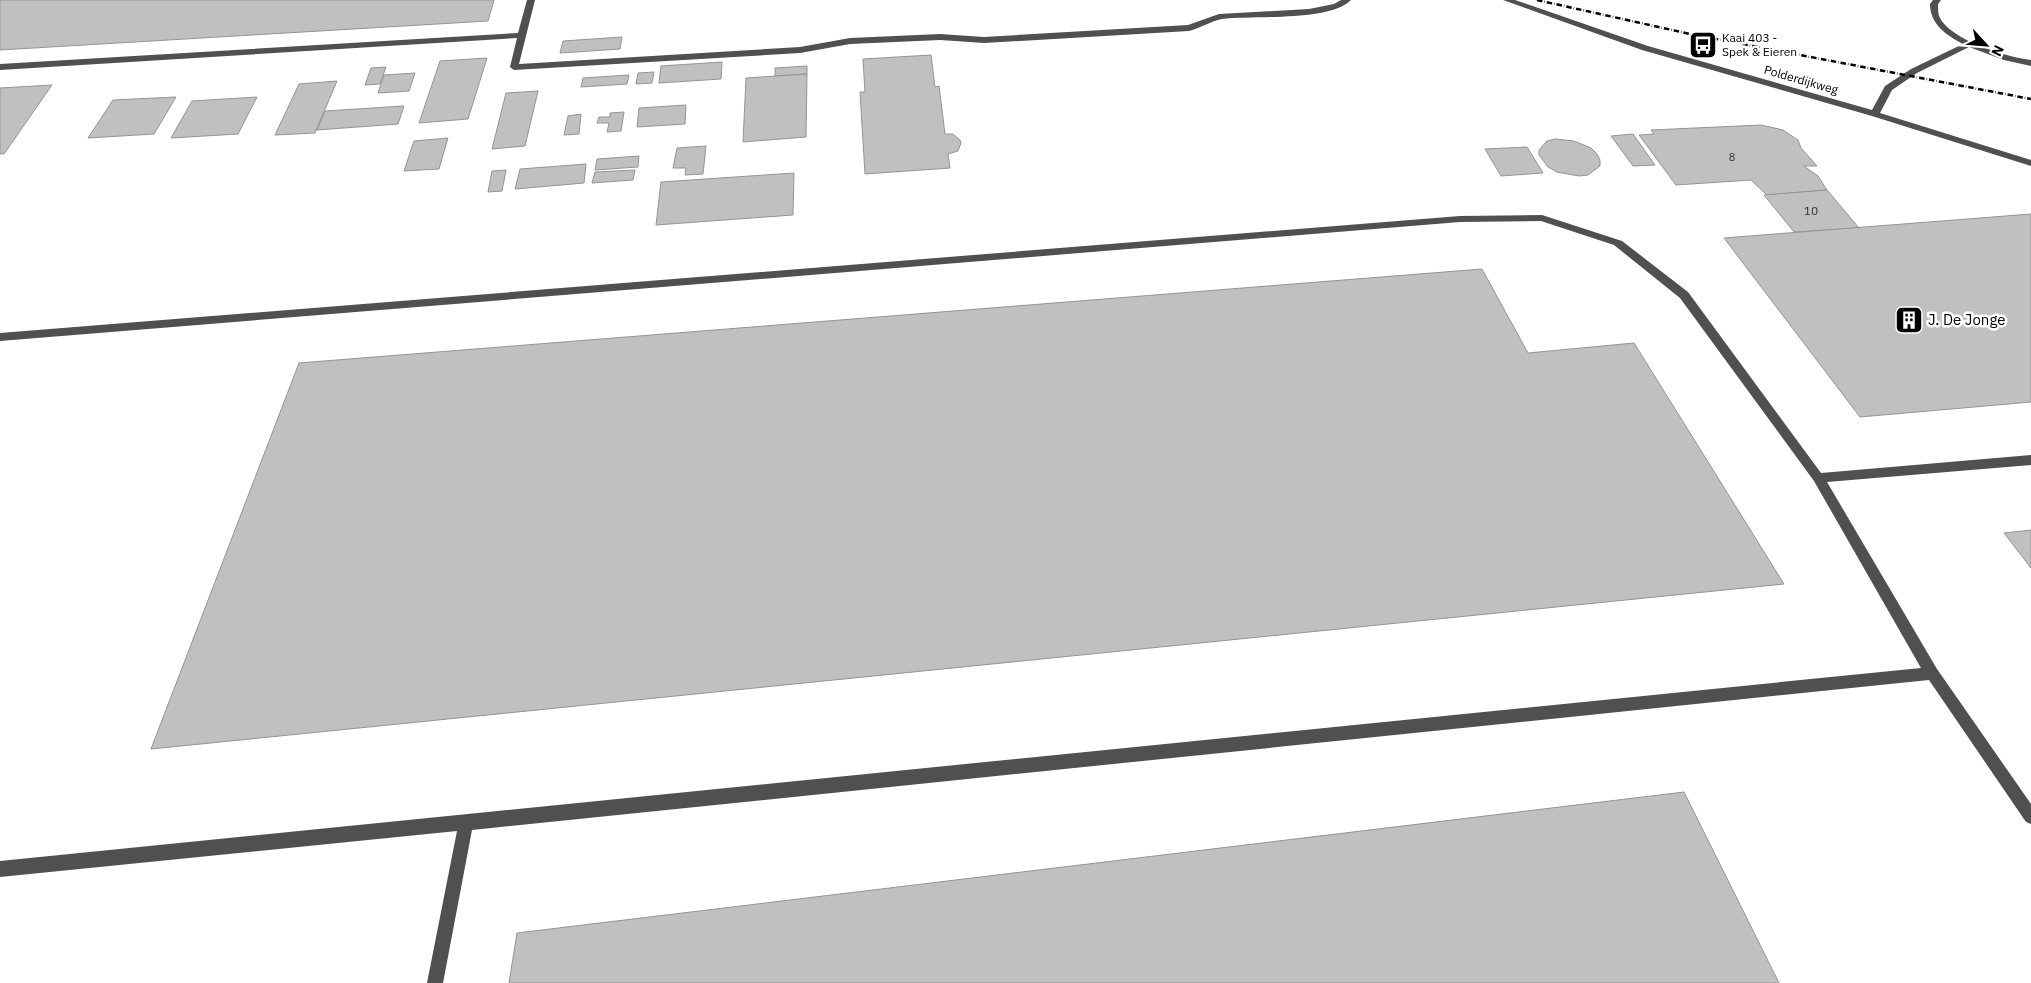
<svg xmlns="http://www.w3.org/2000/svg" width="2031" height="983" viewBox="0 0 2031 983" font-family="'IBM Plex Sans',sans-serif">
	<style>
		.building { fill: #c0c0c0; stroke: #949494 }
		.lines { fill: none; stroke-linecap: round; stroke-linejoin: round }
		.minor { fill: #505050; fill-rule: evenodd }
		.rail { stroke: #000; stroke-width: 2.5; stroke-dasharray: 5.5 2 0.5 2; stroke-linecap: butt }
		.labels { text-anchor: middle; stroke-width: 5; stroke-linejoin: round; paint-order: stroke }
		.far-number-label { font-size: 11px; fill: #303030 }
		.far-poi-label { font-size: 12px; fill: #000; stroke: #fff; text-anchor: start }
		.far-street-label { font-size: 12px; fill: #000; stroke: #fff }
		.number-label { font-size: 12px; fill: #303030 }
		.poi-label { font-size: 15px; fill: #000; stroke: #fff; text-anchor: start }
	</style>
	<rect width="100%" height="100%" fill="#fff"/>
	<!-- building -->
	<g class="building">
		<path d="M0,0H494L488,21L0,50Z"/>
		<path d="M622,37L620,49L560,53L563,41Z"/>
		<path d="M931,55L935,87L939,86L945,134H953L960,140L961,143L958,151L948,154L950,168L865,174L860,92H865L863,59Z"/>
		<path d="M487,58L468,119L419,123L440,61Z"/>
		<path d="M722,62L721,79L659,83L661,66Z"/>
		<path d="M807,66V74L775,76V68Z"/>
		<path d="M386,67L380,84L365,85L371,68Z"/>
		<path d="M654,72L652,83L636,84L638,73Z"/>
		<path d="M415,73L409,91L378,93L384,75Z"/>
		<path d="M807,74L806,137L743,142L746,78Z"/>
		<path d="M629,75L627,84L581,87L583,78Z"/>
		<path d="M337,81L315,133L275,135L299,84Z"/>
		<path d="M52,85L4,154H0V88Z"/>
		<path d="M538,91L525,146L492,149L506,93Z"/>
		<path d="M176,97L154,134L88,138L113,100Z"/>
		<path d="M257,97L238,134L171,138L192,101Z"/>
		<path d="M686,105L685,124L637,127L639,108Z"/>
		<path d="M404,106L398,124L317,130L325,111Z"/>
		<path d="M624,112L621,131L607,132L609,123H597L599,117H610V113Z"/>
		<path d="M581,114L579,134L564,135L568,116Z"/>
		<path d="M1761,125L1783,130L1798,140L1801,148L1817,166H1804L1818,176L1827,190L1767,195L1751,180L1676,185L1639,135L1654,134L1651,130Z"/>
		<path d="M1633,134L1655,165L1633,166L1611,136Z"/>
		<path d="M448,138L439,169L404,171L414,141Z"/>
		<path d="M1555,139L1574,141L1591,148L1597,154L1600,160V166L1588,175L1579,176L1557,172L1548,167L1539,155V150L1547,141Z"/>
		<path d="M706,146L703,174L685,175L686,168H673L677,148Z"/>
		<path d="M1527,147L1543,173L1501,176L1485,149Z"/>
		<path d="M639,156L638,167L595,170L597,159Z"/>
		<path d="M586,164L584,183L515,189L520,169Z"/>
		<path d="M506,170L502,191L488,192L492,171Z"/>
		<path d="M635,170L633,180L592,183L595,172Z"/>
		<path d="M794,173L793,215L656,225L661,182Z"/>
		<path d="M1827,190L1859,228L1794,232L1764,195Z"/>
		<path d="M2031,214V402L1860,417L1724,238Z"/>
		<path d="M1482,269L1528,353L1634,343L1784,584L151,749L299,363Z"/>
		<path d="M2031,530V568L2004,533Z"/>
		<path d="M1684,792L1779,983H509L517,933Z"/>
	</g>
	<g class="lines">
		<!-- minor -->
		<g class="minor">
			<path d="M527,0H535L519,64L800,47L850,38L940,34L984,37L1188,25L1219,14L1309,9L1334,4L1341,0H1351C1329,22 1254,15 1222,19C1211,21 1200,28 1189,31L984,43L940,40L850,44L800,53L514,70L510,67L517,38L0,70V64L518,33Z"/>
			<path d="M1503,0H1515L1648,46L1872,110L1885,86L1911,69L1963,44C1946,35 1930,24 1930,4L1933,0H1941L1938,4C1938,8 1938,12 1939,16C1949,40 2007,57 2031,60V66L2004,60L1969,47L1917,73L1892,90L1880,113L2031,160V166L1872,116L1642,50Z"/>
			<path d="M1542,215L1622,241L1688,292L1821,473L2031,455V465L1827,482L1937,669L2031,804V824L2026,822L1929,680L472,830L443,983H427L457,831L0,877V861L1921,668L1814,481L1680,298L1614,245L1541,221L1460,222L0,341V333L1460,216Z"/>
		</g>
		<!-- rail -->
		<path class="rail" d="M1537,0L1690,34L2031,99"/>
	</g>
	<!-- icons -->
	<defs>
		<g id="bus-square" transform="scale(1.4375)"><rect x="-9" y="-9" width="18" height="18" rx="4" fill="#000" stroke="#fff"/><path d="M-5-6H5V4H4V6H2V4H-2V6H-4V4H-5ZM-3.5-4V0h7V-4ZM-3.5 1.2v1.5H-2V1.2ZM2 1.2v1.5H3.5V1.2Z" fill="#fff"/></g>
		<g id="building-square" transform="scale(1.4375)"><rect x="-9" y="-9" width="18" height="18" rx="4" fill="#000" stroke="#fff"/><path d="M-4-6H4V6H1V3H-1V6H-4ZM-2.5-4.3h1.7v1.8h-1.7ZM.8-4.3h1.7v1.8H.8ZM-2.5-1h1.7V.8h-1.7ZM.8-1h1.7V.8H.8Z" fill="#fff"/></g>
	</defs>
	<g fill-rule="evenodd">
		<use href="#bus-square" x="1703" y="45"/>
		<use href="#building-square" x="1909" y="320"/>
	</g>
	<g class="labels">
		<!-- far-number labels -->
		<g class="far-number-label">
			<text x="1732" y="161">8</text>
		</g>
		<!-- far-poi labels -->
		<g class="far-poi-label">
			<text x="1722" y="42">Kaai 403 -<tspan x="1722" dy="14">Spek &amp; Eieren</tspan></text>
		</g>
		<!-- far-street labels -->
		<g class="far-street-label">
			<text transform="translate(1801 80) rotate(16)" y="4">Polderdijkweg</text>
		</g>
		<!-- number labels -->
		<g class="number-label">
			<text x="1811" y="215">10</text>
		</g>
		<!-- poi labels -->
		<g class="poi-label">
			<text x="1928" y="325">J. De Jonge</text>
		</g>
	</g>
	<!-- north arrow -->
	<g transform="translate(1986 45) rotate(116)" stroke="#ffffff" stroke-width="4" paint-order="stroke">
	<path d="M0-4L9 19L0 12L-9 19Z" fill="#000000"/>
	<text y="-8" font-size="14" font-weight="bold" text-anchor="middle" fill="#000000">N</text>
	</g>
</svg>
